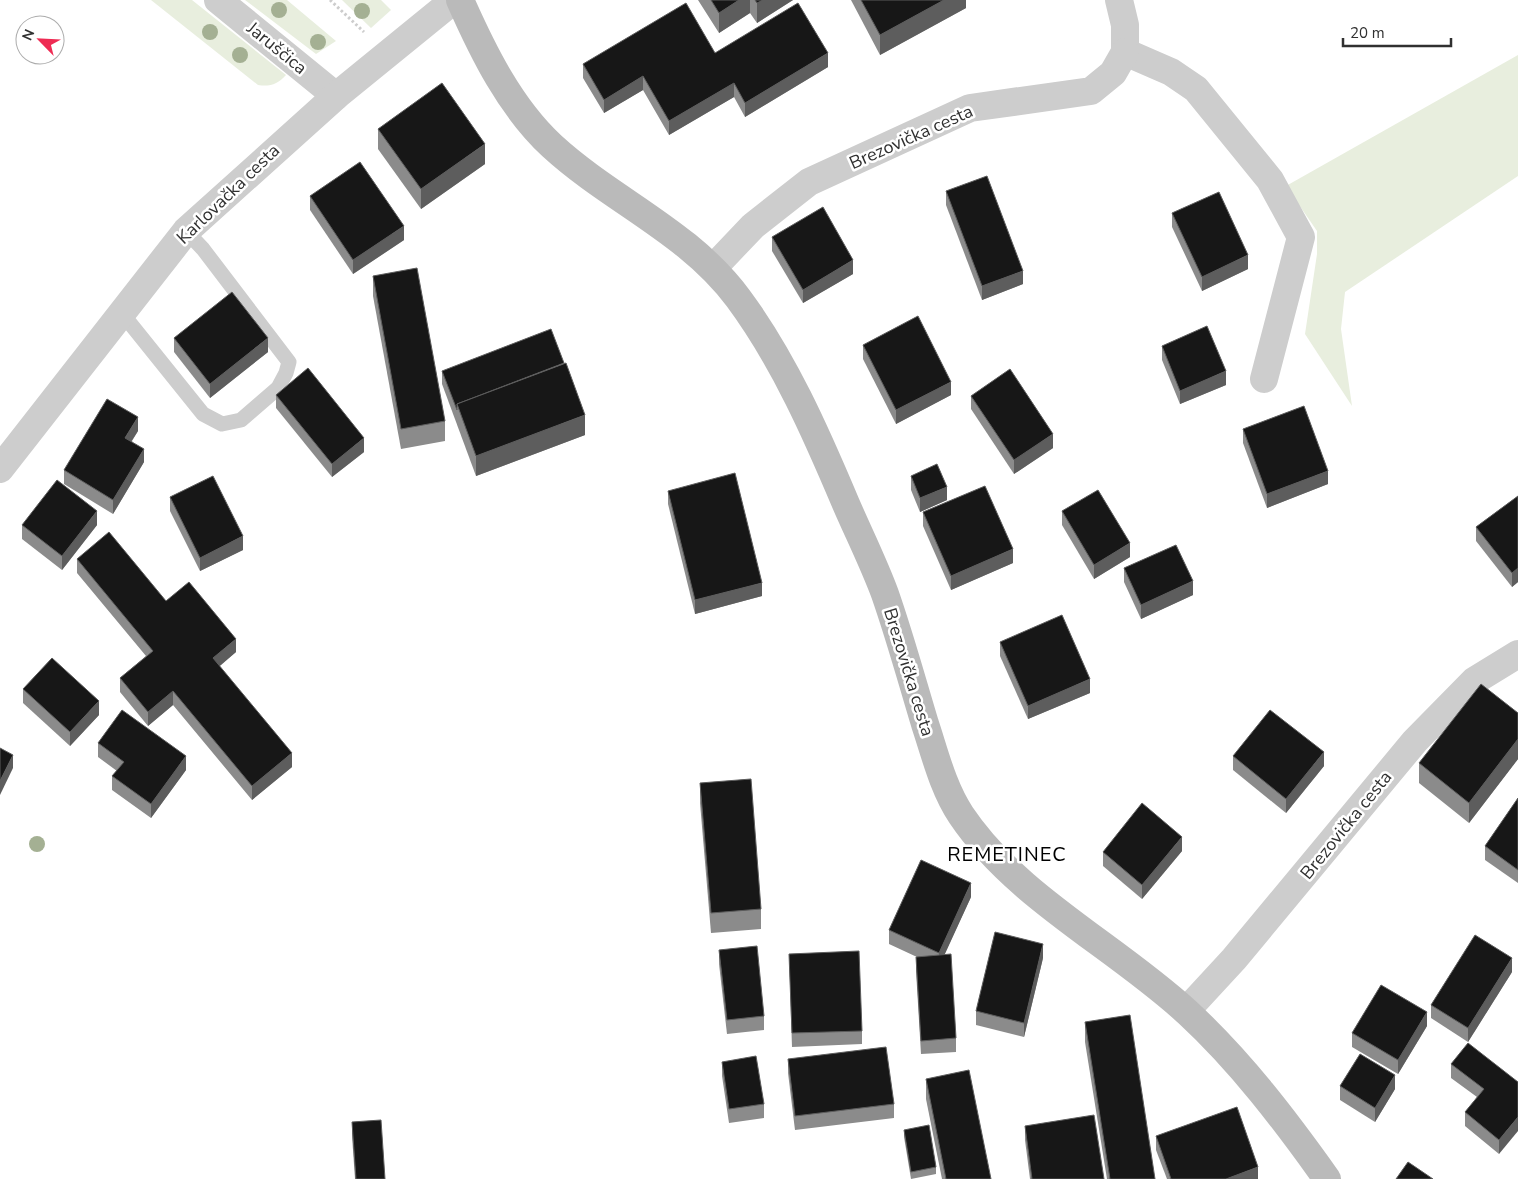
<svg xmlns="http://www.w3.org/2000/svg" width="1518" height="1179" viewBox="0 0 1518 1179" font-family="'Nunito Sans',sans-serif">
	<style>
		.green { fill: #e8eede }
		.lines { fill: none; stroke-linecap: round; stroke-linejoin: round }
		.path { stroke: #cdcdcd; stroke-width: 3; stroke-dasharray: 2.5 2.5; stroke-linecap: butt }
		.service { stroke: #cdcdcd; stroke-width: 15 }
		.minor { stroke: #cdcdcd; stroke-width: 28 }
		.tertiary { stroke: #cdcdcd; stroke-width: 28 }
		.secondary { stroke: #bababa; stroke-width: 28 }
		.tree { fill: #a4b093 }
		.wall { fill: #8b8b8b }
		.shaded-wall { fill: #5d5d5d }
		.building { fill: #171717; stroke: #5d5d5d }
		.labels { text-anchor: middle; stroke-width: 5; stroke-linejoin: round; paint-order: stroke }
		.street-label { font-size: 18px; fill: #303030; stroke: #fff }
		.quarter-label { font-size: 20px; letter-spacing: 1px; fill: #000; stroke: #fff }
	</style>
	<rect width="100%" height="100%" fill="#fff"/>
	<!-- green -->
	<g class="green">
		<path d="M151,0H192L286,75C278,84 270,87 258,85Z"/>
		<path d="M245,0H287L336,41L316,54Z"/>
		<path d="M342,0H381L391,10L371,28Z"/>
		<path d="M1518,55V176L1345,292L1341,329L1352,406L1305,334L1317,254V231L1286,186Z"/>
	</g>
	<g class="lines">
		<!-- path -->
		<path class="path" d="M330,0L364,32"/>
		<!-- service -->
		<path class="service" d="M121,312L203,414L222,424L241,420L278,388L286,373L289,362L203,249L186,231"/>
		<!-- minor -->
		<g class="minor">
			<path d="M218,0L336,96"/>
			<path d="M1119,0L1125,25V52L1171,72L1196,89L1270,180L1301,237L1264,379"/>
			<path d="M713,268L753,226L809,182L970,108L1091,91L1113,73L1125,52"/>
			<path d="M1186,1011L1234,959L1415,741L1474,681L1518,654"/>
		</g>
		<!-- tertiary -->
		<path class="tertiary" d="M0,469L186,231L336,96L454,0"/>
		<!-- secondary -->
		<path class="secondary" d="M460,0C483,52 510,107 552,146C612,201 688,231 738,298C784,360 816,433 846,504C859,534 874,564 885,594C900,637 912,681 925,724C935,754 943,788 961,815C1016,897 1114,945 1187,1012C1241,1062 1285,1120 1327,1179"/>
	</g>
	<!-- trees -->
	<g class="tree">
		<circle cx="279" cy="10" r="8"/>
		<circle cx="362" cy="11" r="8"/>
		<circle cx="210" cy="32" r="8"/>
		<circle cx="318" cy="42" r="8"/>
		<circle cx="240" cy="55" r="8"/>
		<circle cx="37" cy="844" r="8"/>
	</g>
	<!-- wall -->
	<g class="wall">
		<path d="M698,0H793L757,23L750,13L719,33Z"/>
		<path d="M851,0H966V8L880,55Z"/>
		<path d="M715,53L828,67L745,117L734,97L669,135L643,90L604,113L583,78V64Z"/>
		<path d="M378,129L485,164L421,209L378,149Z"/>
		<path d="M946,191L1023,284L982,300L946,205Z"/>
		<path d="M310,196L404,240L353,274L310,210Z"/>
		<path d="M1172,213L1248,269L1202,291L1172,227Z"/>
		<path d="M772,237L853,274L803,303L772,251Z"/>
		<path d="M373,276L445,421V441L401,449L373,296Z"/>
		<path d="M174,338L268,352L210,398L174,352Z"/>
		<path d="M863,345L951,395L896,424L863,359Z"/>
		<path d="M1162,346L1226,385L1180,404L1162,360Z"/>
		<path d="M442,371L585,435L476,476L442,384Z"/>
		<path d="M276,395L364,452L332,477L276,408Z"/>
		<path d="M971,396L1053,448L1014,474L971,409Z"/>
		<path d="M1243,429L1328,484L1267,508L1243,443Z"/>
		<path d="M138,431L132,441L144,462L113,514L64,484V470Z"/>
		<path d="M911,476L947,500L920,512L911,490Z"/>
		<path d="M668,491L762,596L695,614L668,504Z"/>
		<path d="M1518,496V582L1512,587L1476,541V527Z"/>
		<path d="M170,497L243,550L200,571L170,511Z"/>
		<path d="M1062,511L1130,557L1094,579L1062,525Z"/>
		<path d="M923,512L1013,563L951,590L923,526Z"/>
		<path d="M22,525H97L62,570L22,539Z"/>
		<path d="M77,559L236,652L219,666L292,767L252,800L173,705L148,726L120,692V678L146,656L77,573Z"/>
		<path d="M1124,568L1193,595L1141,619L1124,582Z"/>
		<path d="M1000,642L1090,693L1028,719L1000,656Z"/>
		<path d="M23,689L99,715L70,746L23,703Z"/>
		<path d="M1518,713V759L1469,823L1419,783V763Z"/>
		<path d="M98,743L186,770L151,818L112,790V776L117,771L98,757Z"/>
		<path d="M1233,756L1324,766L1286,813L1233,770Z"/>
		<path d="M700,783L761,909V929L711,933L700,803Z"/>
		<path d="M1518,798V883L1485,860V846Z"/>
		<path d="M1182,851L1142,899L1103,866V852Z"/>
		<path d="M971,897L944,955L956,1038V1052L921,1054L916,971V957H917L889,944V930Z"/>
		<path d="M719,950L764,1016V1030L727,1034L719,964Z"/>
		<path d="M789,954L862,1031V1044L792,1047Z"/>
		<path d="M1043,958L1024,1037L976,1025V1011Z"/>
		<path d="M1512,972L1468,1042L1431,1018V1005Z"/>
		<path d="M1085,1022L1155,1179H1107L1085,1042Z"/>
		<path d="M1427,1026L1398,1074L1352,1047V1033Z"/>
		<path d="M788,1059L894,1104V1118L795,1130L788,1073Z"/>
		<path d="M722,1062L764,1104V1118L729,1123L722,1076Z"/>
		<path d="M1451,1064L1518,1082L1499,1154L1465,1126V1112L1477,1097L1451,1078Z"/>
		<path d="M926,1079L991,1179H942L926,1099Z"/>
		<path d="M1340,1086L1395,1089L1375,1122L1340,1100Z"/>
		<path d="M352,1122L385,1179H355L352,1136Z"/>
		<path d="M1025,1126L1104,1179H1030L1025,1140Z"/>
		<path d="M904,1130L936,1167V1174L911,1179L904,1137Z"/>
		<path d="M1156,1136L1258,1179H1167L1156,1150Z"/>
	</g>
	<!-- shaded-wall -->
	<g class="shaded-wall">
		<path d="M739,0H750V13L719,33V13Z"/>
		<path d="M763,0H793L757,23V3Z"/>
		<path d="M944,0H966V8L880,55V35Z"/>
		<path d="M828,53V67L745,117V103Z"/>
		<path d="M643,76V90L604,113V100Z"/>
		<path d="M734,83V97L669,135V121Z"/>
		<path d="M485,144V164L421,209V189Z"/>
		<path d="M404,226V240L353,274V260Z"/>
		<path d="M1248,255V269L1202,291V277Z"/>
		<path d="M853,260V274L803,303V290Z"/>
		<path d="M1023,271V284L982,300V286Z"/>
		<path d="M268,338V352L210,398V384Z"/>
		<path d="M1226,371V385L1180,404V391Z"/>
		<path d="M951,382V395L896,424V410Z"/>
		<path d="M585,415V435L476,476V456Z"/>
		<path d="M138,417V431L125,451V438Z"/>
		<path d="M1053,434V448L1014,474V460Z"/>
		<path d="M364,438V452L332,477V464Z"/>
		<path d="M144,449V462L113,514V500Z"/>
		<path d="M1328,471V484L1267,508V494Z"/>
		<path d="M947,487V500L920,512V498Z"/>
		<path d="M97,511V525L62,570V556Z"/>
		<path d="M243,536V550L200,571V558Z"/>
		<path d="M1130,543V557L1094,579V565Z"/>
		<path d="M1013,549V563L951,590V576Z"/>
		<path d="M1518,568V582L1512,587V573Z"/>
		<path d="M1193,581V595L1141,619V605Z"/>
		<path d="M762,583V596L695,614V600Z"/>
		<path d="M236,639V652L213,672V658Z"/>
		<path d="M1090,679V693L1028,719V706Z"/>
		<path d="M173,691V705L148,726V712Z"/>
		<path d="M99,701V715L70,746V732Z"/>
		<path d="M1518,739V759L1469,823V803Z"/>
		<path d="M1324,752V766L1286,813V799Z"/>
		<path d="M292,753V767L252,800V786Z"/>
		<path d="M13,755V768L0,795V781Z"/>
		<path d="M186,756V770L151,818V804Z"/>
		<path d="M1182,837V851L1142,899V885Z"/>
		<path d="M971,883V897L939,967V953Z"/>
		<path d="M1043,944V958L1024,1037V1023Z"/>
		<path d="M1512,958V972L1468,1042V1028Z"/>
		<path d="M1427,1012V1026L1398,1074V1060Z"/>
		<path d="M1395,1075V1089L1375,1122V1108Z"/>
		<path d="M1518,1117V1131L1499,1154V1140Z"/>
		<path d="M1258,1167V1179H1226Z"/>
	</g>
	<!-- building -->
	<g class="building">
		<path d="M711,0H739L719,13Z"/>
		<path d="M755,0H763L757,3Z"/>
		<path d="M861,0H944L880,35Z"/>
		<path d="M686,3L715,53L798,3L828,53L745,103L734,83L669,121L643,76L604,100L583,64Z"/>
		<path d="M442,83L485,144L421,189L378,129Z"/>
		<path d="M360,162L404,226L353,260L310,196Z"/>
		<path d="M987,176L1023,271L982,286L946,191Z"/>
		<path d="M1219,192L1248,255L1202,277L1172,213Z"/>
		<path d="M823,207L853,260L803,290L772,237Z"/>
		<path d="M417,268L445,421L401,429L373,276Z"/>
		<path d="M232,292L268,338L210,384L174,338Z"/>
		<path d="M918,316L951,382L896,410L863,345Z"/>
		<path d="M1207,326L1226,371L1180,391L1162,346Z"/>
		<path d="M551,329L564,363L457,404V410L442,371Z"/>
		<path d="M566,363L585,415L476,456L457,404Z"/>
		<path d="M308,368L364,438L332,464L276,395Z"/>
		<path d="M1010,369L1053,434L1014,460L971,396Z"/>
		<path d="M107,399L138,417L125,438L144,449L113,500L64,470Z"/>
		<path d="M1304,406L1328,471L1267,494L1243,429Z"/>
		<path d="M937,464L947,487L920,498L911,476Z"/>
		<path d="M735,473L762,583L695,600L668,491Z"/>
		<path d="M213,476L243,536L200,558L170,497Z"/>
		<path d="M57,480L97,511L62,556L22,525Z"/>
		<path d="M985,486L1013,549L951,576L923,512Z"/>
		<path d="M1098,490L1130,543L1094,565L1062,511Z"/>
		<path d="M1518,496V568L1512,573L1476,527Z"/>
		<path d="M109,532L166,601L189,582L236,639L213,658L292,753L252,786L173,691L148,712L120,678L153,651L77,559Z"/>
		<path d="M1176,545L1193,581L1141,605L1124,568Z"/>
		<path d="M1062,615L1090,679L1028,706L1000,642Z"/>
		<path d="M52,658L99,701L70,732L23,689Z"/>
		<path d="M1481,684L1518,713V739L1469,803L1419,763Z"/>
		<path d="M122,710L186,756L151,804L112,776L124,762L98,743Z"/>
		<path d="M1270,710L1324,752L1286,799L1233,756Z"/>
		<path d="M0,748L13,755L0,781Z"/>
		<path d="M751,779L761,909L711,913L700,783Z"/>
		<path d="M1518,798V870L1485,846Z"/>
		<path d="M1142,803L1182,837L1142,885L1103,852Z"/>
		<path d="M921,860L971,883L939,953L889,930Z"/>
		<path d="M995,932L1043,944L1024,1023L976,1011Z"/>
		<path d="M1475,935L1512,958L1468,1028L1431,1005Z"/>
		<path d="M757,946L764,1016L727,1020L719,950Z"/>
		<path d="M859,951L862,1031L792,1033L789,954Z"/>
		<path d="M951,954L956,1038L921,1041L916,957Z"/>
		<path d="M1381,985L1427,1012L1398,1060L1352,1033Z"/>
		<path d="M1130,1015L1155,1179H1110L1085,1022Z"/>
		<path d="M1468,1043L1518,1082V1117L1499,1140L1465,1112L1484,1089L1451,1064Z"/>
		<path d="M886,1047L894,1104L795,1116L788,1059Z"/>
		<path d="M1360,1054L1395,1075L1375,1108L1340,1086Z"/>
		<path d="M756,1056L764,1104L729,1109L722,1062Z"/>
		<path d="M969,1070L991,1179H946L926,1079Z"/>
		<path d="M1237,1107L1258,1167L1226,1179H1171L1156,1136Z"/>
		<path d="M1094,1115L1104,1179H1032L1025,1126Z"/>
		<path d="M381,1120L385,1179H356L352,1122Z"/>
		<path d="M929,1125L936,1167L911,1172L904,1130Z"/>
		<path d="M1408,1162L1433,1179H1396Z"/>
	</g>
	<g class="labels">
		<!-- street labels -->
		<g class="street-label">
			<text transform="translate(277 48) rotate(39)" y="6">Jaruščica</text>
			<text transform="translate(911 137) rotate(-24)" y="6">Brezovička cesta</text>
			<text transform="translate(228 194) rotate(-44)" y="6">Karlovačka cesta</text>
			<text transform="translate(909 672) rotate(73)" y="6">Brezovička cesta</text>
			<text transform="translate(1346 825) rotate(-51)" y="6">Brezovička cesta</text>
		</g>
		<!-- quarter labels -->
		<g class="quarter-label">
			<text x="1007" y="861">REMETINEC</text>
		</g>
	</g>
	<!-- north arrow -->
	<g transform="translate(40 40) rotate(294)"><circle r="24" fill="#ffffff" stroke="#acacac"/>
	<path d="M0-4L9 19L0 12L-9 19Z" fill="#ee2b53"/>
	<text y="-8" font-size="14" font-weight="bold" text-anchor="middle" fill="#303030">N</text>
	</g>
	<!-- scale -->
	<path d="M1343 38v8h108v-8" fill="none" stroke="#303030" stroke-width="2.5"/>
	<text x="1350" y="38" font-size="15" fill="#303030" stroke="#ffffff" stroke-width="4" paint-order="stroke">20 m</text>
</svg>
